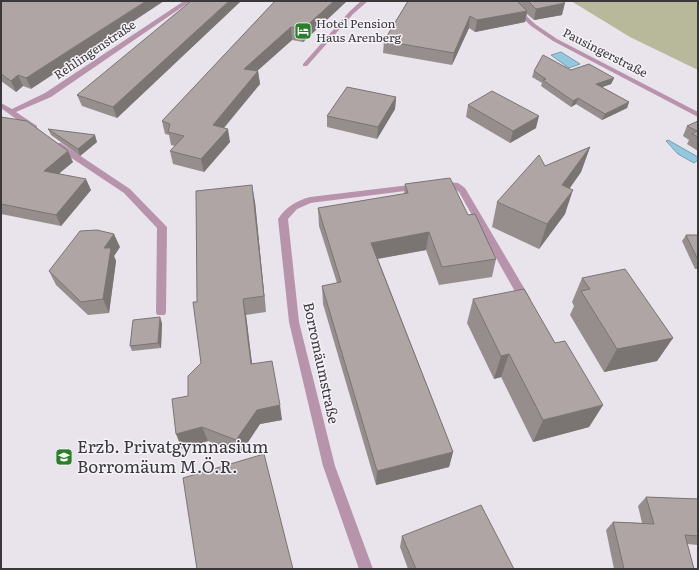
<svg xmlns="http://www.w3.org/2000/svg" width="699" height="570" viewBox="0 0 699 570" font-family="Literata,serif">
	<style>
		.green { fill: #b7b99a }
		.water { fill: #93c8df; stroke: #789dae }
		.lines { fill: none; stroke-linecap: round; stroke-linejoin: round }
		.service { fill: #b893ac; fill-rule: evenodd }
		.minor { fill: #b893ac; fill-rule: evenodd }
		.wall { fill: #968e8d }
		.shaded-wall { fill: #7a7473 }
		.building { fill: #afa5a4; stroke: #7a7473 }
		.labels { text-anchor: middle; stroke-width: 3; stroke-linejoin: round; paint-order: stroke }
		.far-poi-label { font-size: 12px; fill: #3a383b; stroke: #f6f2f9; text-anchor: start }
		.far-street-label { font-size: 12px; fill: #3a383b; stroke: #f6f2f9 }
		.street-label { font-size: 14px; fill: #3a383b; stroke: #f6f2f9 }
		.near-poi-label { font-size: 17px; fill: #3a383b; stroke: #f6f2f9; text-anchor: start }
	</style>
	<rect width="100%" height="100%" fill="#e9e4ec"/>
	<!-- green -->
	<path class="green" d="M571,1H698V70L630,37Z"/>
	<!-- water -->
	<g class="water">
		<path d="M561,52L580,64L569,68L551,55Z"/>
		<path d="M668,140L698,157V160L694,163L678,154L666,141Z"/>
	</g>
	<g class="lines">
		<!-- service -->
		<g class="service">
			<path d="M440,181L458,183L465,188L530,298L531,301L530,304H522L459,192L453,188L437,186L436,184L437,182Z"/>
			<path d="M418,184L422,187L421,189L310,203L306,200L310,197Z"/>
		</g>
		<!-- minor -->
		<g class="minor">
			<path d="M184,1H191L51,97L16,112L37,126V130H31L1,108V103L12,109L45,93Z"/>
			<path d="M361,1H368L353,14L307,66H303V64L349,12Z"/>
			<path d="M505,1H511L535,24L557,39L698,112V117L553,41L531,26Z"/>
			<path d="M55,143H61L130,189L165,225L167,227L166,312L165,315H157L156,312L157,228L124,193L55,147Z"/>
			<path d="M310,197L313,198L314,200L313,202L297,209L288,219L299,322L335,466L373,569H359L323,466L289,322L278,219C286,207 296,201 310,197Z"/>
		</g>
	</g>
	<!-- wall -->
	<g class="wall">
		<path d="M1,1L31,89L23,86L16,92L1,81Z"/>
		<path d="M241,1L117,118L82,106L77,95Z"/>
		<path d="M275,1H347L303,42L292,40L257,71H258L260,84L224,128L230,142L204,172L173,164L170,151L175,146L171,145L169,135L165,134L162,121Z"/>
		<path d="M408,1H562V15L534,20L527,14L525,22L475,32L469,28L452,65L383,53L384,41Z"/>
		<path d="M571,70L614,78L611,84L602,87L629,102L627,108L602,120L576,104L571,107L541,86L542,83L532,77L534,71Z"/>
		<path d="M396,97L395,109L377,139L327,127V116Z"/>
		<path d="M468,105L536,128L510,143L466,117Z"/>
		<path d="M1,117L73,162L59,173L91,190L61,226L1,214Z"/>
		<path d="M698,121V151L687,144L689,140L683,136L687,126Z"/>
		<path d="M48,129L97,142L80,156L51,135Z"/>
		<path d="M590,147L581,172L570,188L565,214L539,249L492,227L497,202L545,166Z"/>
		<path d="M405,184L468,215L496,259L492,277L439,285L426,250L378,259L453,452L449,467L376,485L323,304L322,286L337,283L319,226L318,208L404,194Z"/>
		<path d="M255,202L266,312L246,315L252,364L282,420L260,424L240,454L208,441L182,449L188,396L201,363L197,302Z"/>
		<path d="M686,235H698V269H695L682,241Z"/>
		<path d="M120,247L114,256L116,261L109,313L88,315L56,285L49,271Z"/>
		<path d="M582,278L673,338L657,361L604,372L570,315L574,306L572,302Z"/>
		<path d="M473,299L555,343L603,405L589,427L533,442L501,377L494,379L467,323Z"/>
		<path d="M162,323L161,348L132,351L130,346Z"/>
		<path d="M646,497L698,499V545L687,544L694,569H614L606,530L613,522L642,523L638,506Z"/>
		<path d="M402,536L514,569H408L400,547Z"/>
	</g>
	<!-- shaded-wall -->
	<g class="shaded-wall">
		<path d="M146,1H164L31,89L26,78Z"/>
		<path d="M229,1H241L117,118L113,107Z"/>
		<path d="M334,1H347L303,42L302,30Z"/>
		<path d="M565,3L562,15L534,20L536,9Z"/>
		<path d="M527,11L525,22L475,32L477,20Z"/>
		<path d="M470,16L469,28L452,65L454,53Z"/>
		<path d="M291,27L292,40L246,81L244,69Z"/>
		<path d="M258,71L260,84L215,138L213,125Z"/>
		<path d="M18,75L23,86L16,92L11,81Z"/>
		<path d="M614,78L611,84L594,90L596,84Z"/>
		<path d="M396,97L395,109L377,139L378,127Z"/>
		<path d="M578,98L576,104L571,107L573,101Z"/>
		<path d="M629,102L627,108L602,120L605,114Z"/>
		<path d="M539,116L536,128L510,143L513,131Z"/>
		<path d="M228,129L230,142L204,172L201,159Z"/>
		<path d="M95,135L97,142L80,156L78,149Z"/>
		<path d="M590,147L581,172L554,210L562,185Z"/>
		<path d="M68,151L73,162L49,182L44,171Z"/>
		<path d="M86,179L91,190L61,226L56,215Z"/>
		<path d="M252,185L255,202L266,312L264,296Z"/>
		<path d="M573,190L565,214L539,249L547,224Z"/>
		<path d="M429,232L426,250L370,260L371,243Z"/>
		<path d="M114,234L120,247L114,256L116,261L109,313L103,299L104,248Z"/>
		<path d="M243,299L246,315L254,380L251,364Z"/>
		<path d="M160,317L162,323L161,348L158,343Z"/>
		<path d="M673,338L657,361L604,372L617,349Z"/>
		<path d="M509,354L501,377L494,379L501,356Z"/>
		<path d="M280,405L282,420L260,424L240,454L236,440L257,410Z"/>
		<path d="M603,405L589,427L533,442L543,420Z"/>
		<path d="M202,427L208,441L182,449L176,434Z"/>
		<path d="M453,452L449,467L376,485L377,471Z"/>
	</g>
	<!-- building -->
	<g class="building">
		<path d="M1,1H146L26,78L18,75L11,81L1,74Z"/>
		<path d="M191,1H229L113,107L77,95Z"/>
		<path d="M275,1H334L302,30L291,27L244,69L258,71L213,125L228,129L201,159L170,151L184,136L168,132L170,124L162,121Z"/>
		<path d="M408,1H517L527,11L477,20L470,16L454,53L384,41Z"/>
		<path d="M528,1H562L565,3L536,9Z"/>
		<path d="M543,55L571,70L589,64L614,78L596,84L629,102L605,114L578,98L573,101L543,80L546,79L534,71Z"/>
		<path d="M347,87L396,97L378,127L327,116Z"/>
		<path d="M492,91L539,116L513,131L468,105Z"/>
		<path d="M1,117L27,121L68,151L44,171L86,179L56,215L1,204Z"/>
		<path d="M698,121V137L692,134L697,131L687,126Z"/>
		<path d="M48,129L95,135L78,149Z"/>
		<path d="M590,147L562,185L573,190L547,224L497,202L539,155L545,166Z"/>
		<path d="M450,178L468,215L475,214L496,259L442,267L429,232L371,243L453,452L377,471L322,286L341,282L318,208L408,193L405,184Z"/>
		<path d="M252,185L264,296L243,299L251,364L272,361L280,405L257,410L236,440L202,427L176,434L172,399L188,396V376L201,363L193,302H197L196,191Z"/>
		<path d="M97,230L114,234L104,248H111L103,299L81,302L49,271L80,231Z"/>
		<path d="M686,235H698V260Z"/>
		<path d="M625,269L673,338L617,349L581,291L590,289L582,278Z"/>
		<path d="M524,289L555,343L565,341L603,405L543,420L509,354L501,356L473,299Z"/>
		<path d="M160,317L158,343L130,346L133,320Z"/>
		<path d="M264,454L293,569H197L183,478Z"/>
		<path d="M646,497L698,499V536L685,535L694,569H624L613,522L654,524Z"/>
		<path d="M481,505L514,569H416L402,536Z"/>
	</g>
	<!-- icons -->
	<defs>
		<g id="hotel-square" transform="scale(0.9)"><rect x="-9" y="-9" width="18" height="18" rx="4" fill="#2b7e2a" stroke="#f6f2f9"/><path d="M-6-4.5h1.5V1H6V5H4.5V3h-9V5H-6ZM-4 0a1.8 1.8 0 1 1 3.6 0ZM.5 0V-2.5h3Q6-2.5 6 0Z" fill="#fff"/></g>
		<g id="school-square" transform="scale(0.9)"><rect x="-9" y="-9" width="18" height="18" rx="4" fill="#2b7e2a" stroke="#f6f2f9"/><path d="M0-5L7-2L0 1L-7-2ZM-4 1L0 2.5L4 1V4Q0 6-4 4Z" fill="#fff"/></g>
	</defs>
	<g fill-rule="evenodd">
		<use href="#hotel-square" x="303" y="31"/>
		<use href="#school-square" x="64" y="457"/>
	</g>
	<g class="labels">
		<!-- far-poi labels -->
		<g class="far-poi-label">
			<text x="316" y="28">Hotel Pension<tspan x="316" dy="14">Haus Arenberg</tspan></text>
		</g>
		<!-- far-street labels -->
		<g class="far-street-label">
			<text transform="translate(95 50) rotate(-34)" y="4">Rehlingenstraße</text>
			<text transform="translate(605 53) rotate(27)" y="4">Pausingerstraße</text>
		</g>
		<!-- street labels -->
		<g class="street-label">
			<text transform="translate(321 363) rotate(78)" y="5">Borromäumstraße</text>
		</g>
		<!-- near-poi labels -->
		<g class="near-poi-label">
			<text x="77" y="453">Erzb. Privatgymnasium<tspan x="77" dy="20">Borromäum M.Ö.R.</tspan></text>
		</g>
	</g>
	<!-- border -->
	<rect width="699" height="570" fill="none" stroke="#3a383b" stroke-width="4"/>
</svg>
